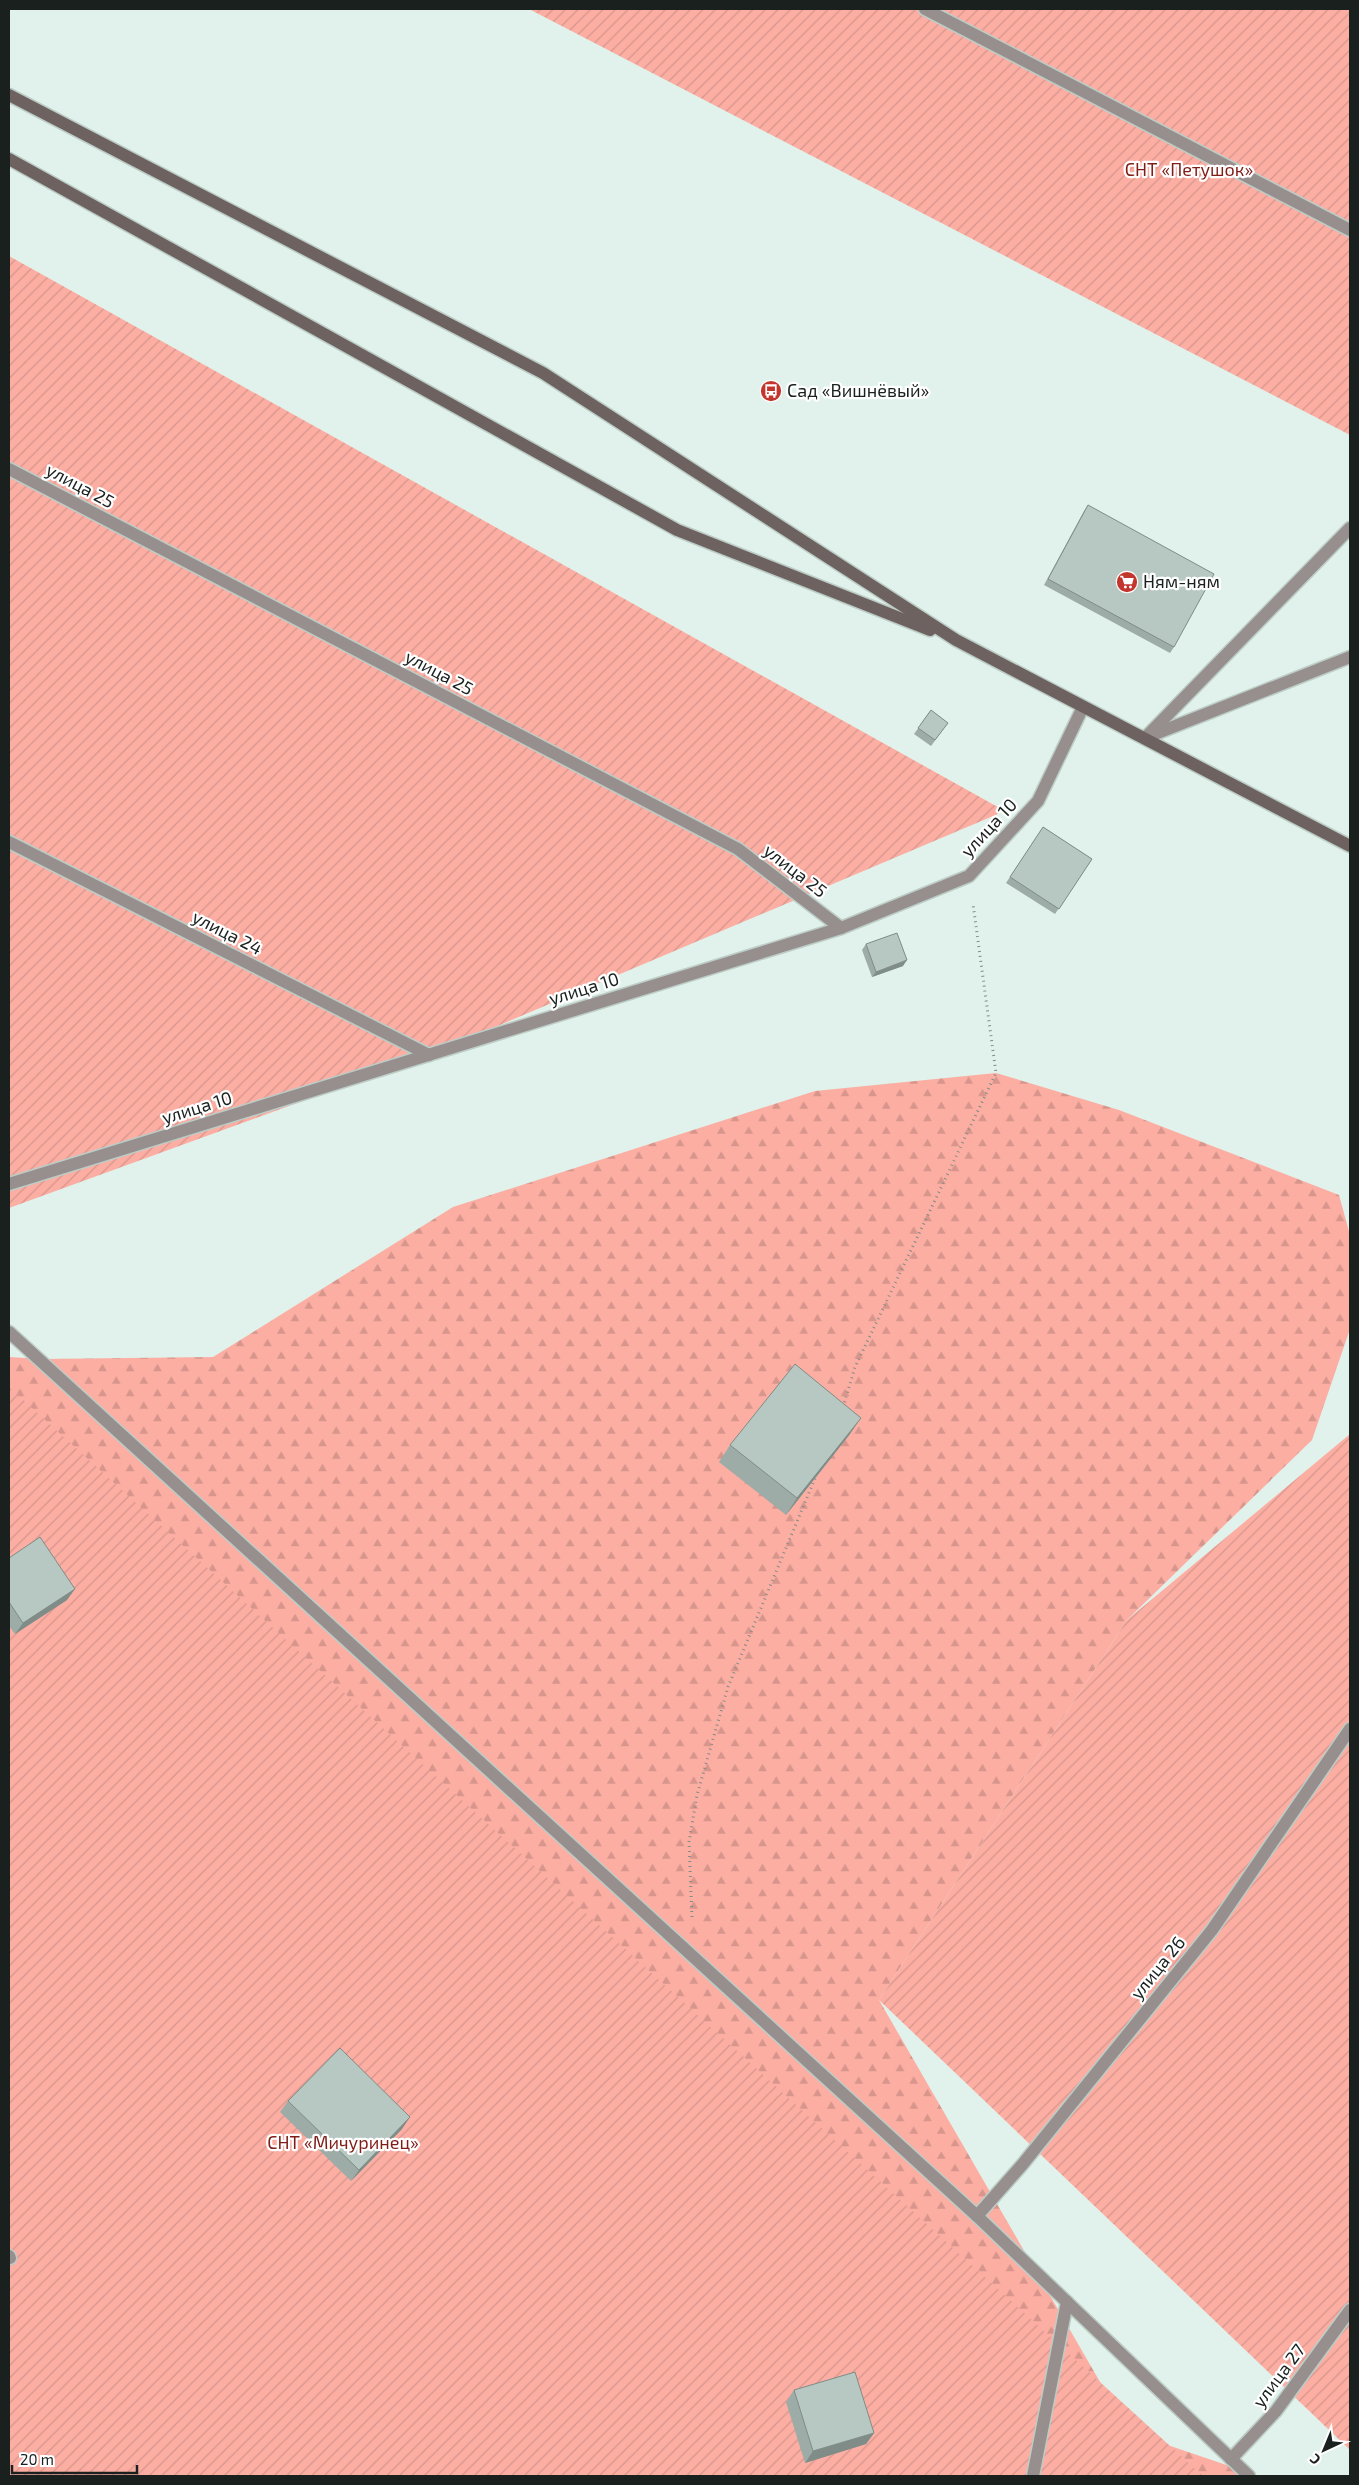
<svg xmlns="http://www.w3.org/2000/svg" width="1359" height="2485" viewBox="0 0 1359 2485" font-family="'Exo 2',sans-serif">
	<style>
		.forest { fill: url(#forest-firs) }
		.garden { fill: url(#garden-furrows) }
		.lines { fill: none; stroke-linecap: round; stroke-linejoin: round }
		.service-casing { stroke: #bcccc6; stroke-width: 15 }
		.minor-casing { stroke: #bcccc6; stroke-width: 15 }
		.secondary-casing { stroke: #bcccc6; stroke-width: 15 }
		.path { stroke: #7f8c87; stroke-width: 3; stroke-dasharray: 1 4; stroke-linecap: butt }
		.service { stroke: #978f8e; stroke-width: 12 }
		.minor { stroke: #978f8e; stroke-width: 12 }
		.secondary { stroke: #6e6261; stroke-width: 12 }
		.wall { fill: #9daca6 }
		.shaded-wall { fill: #7f8c87 }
		.building { fill: #b6c8c1; stroke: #7f8c87 }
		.labels { text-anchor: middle; stroke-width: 4.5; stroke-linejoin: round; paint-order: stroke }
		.park-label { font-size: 18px; fill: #801d17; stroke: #fff }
		.poi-label { font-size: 18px; fill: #19201d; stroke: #fff; text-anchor: start }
		.street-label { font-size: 18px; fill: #19201d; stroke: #fff }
	</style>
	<defs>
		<pattern id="forest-firs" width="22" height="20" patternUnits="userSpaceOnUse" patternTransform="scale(1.25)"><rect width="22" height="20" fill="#fcaea3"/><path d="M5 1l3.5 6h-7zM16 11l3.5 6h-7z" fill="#d7958c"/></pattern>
		<pattern id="garden-furrows" width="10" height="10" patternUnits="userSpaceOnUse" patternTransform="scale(1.25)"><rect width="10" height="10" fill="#fcaea3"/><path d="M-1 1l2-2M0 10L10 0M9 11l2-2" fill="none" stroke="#d7958c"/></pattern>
	</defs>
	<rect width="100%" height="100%" fill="#e0f2eb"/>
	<!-- forest -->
	<path class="forest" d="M996,1073L1119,1110L1339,1195L1350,1235V1329L1312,1440L1127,1620L879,2000L1129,2432L1259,2476H90L9,2298V1357L44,1359L213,1357L453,1207L815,1091Z"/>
	<!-- garden -->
	<g class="garden">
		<path d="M529,9H1350V435Z"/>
		<path d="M9,256L1005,811L429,1055L9,1208Z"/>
		<path d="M9,1387L1203,2476H9Z"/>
		<path d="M1350,1434V2450L879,2000L1127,1620Z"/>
	</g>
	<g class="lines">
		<!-- service casing -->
		<g class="service-casing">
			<path id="service" d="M1033,2476L1067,2302"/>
		</g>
		<!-- minor casing -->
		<g class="minor-casing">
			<g id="minor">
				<path d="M925,9L1350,230"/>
				<path d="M9,469L738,849L841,928"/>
				<path d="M1150,736L1350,657"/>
				<path d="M1145,738L1350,528"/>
				<path d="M9,842L429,1055"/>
				<path d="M9,1184L841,928L969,876L1038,801L1083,707"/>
				<path d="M9,1332L977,2216L1249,2476"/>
				<path d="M977,2216L1022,2165L1212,1930L1350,1729"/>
				<path d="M9,2256L10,2258"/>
				<path d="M1231,2459L1276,2411L1350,2310"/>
			</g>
		</g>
		<!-- secondary casing -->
		<g class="secondary-casing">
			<g id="secondary">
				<path d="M9,95L543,373L956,640L1350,846"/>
				<path d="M9,159L677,530L930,630"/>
			</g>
		</g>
		<!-- path -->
		<g class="path">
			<path d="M843,1407L855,1367L996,1073L973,904"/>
			<path d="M692,1917L689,1842L697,1795L728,1687L816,1476"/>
		</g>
		<!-- service -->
		<use href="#service" class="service"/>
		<!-- minor -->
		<use href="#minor" class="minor"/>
		<!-- secondary -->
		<use href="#secondary" class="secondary"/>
	</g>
	<!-- wall -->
	<g class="wall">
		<path d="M1088,505L1174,647L1170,653L1044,585L1084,511Z"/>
		<path d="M931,710L948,723L931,746L914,734Z"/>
		<path d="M1043,827L1092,859L1055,914L1006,883Z"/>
		<path d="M866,944L903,966L872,977L862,950Z"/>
		<path d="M850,1434L786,1515L719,1462L730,1445Z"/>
		<path d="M9,1558L67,1600L15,1634L9,1626Z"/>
		<path d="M288,2101L402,2129L351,2181L280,2112Z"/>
		<path d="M794,2390L874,2433L866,2444L805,2463L786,2402Z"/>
	</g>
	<!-- shaded-wall -->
	<g class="shaded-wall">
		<path d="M907,960L903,966L872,977L876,972Z"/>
		<path d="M861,1418L850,1434L786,1515L797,1498Z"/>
		<path d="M75,1589L67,1600L15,1634L23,1623Z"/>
		<path d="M410,2117L402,2129L351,2181L359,2170Z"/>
		<path d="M874,2433L866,2444L805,2463L813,2451Z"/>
	</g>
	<!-- building -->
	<g class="building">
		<path d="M1088,505L1214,574L1174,647L1048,579Z"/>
		<path d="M931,710L948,723L935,740L918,728Z"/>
		<path d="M1043,827L1092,859L1059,909L1010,877Z"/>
		<path d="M897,933L907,960L876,972L866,944Z"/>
		<path d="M795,1364L861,1418L797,1498L730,1445Z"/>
		<path d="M40,1537L75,1589L23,1623L9,1602V1558Z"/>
		<path d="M340,2048L410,2117L359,2170L288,2101Z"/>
		<path d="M855,2372L874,2433L813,2451L794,2390Z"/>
	</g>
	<!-- icons -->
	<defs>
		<g id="bus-disc" transform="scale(1.125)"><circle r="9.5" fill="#c3362d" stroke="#fff"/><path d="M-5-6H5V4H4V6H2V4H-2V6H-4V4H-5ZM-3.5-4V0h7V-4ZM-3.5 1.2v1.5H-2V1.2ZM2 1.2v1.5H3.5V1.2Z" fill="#fff"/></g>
		<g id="supermarket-disc" transform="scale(1.125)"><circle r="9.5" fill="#c3362d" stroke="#fff"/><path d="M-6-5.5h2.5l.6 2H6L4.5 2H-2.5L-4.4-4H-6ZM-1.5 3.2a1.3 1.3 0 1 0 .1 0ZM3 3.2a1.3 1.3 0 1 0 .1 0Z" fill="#fff"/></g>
	</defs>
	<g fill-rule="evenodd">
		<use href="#bus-disc" x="771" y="391"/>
		<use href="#supermarket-disc" x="1127" y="582"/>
	</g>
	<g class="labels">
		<!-- park labels -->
		<g class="park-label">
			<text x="1189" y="176">СНТ «Петушок»</text>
			<text x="343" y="2149">СНТ «Мичуринец»</text>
		</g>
		<!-- poi labels -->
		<g class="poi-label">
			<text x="787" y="397">Сад «Вишнёвый»</text>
			<text x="1143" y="588">Ням-ням</text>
		</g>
		<!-- street labels -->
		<g class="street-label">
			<text transform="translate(80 486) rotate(28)" y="6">улица 25</text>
			<text transform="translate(439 673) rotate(28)" y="6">улица 25</text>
			<text transform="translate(989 828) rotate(-47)" y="6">улица 10</text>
			<text transform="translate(795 871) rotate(38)" y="6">улица 25</text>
			<text transform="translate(227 933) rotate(27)" y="6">улица 24</text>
			<text transform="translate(584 989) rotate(-17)" y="6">улица 10</text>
			<text transform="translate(197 1108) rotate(-17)" y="6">улица 10</text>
			<text transform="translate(1158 1968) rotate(-51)" y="6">улица 26</text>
			<text transform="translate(1279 2376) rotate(-53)" y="6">улица 27</text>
		</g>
	</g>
	<!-- border -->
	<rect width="1359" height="2485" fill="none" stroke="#19201d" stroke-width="20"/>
	<!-- north arrow -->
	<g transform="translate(1324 2450) rotate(224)" stroke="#ffffff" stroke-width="4" paint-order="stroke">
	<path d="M0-4L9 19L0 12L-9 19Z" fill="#19201d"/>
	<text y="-8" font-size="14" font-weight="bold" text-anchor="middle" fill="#19201d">С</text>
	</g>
	<!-- scale -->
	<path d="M12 2465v8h125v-8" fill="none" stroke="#19201d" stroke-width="2.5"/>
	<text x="20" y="2465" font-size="15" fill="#19201d" stroke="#ffffff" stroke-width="4" paint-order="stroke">20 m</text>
</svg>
